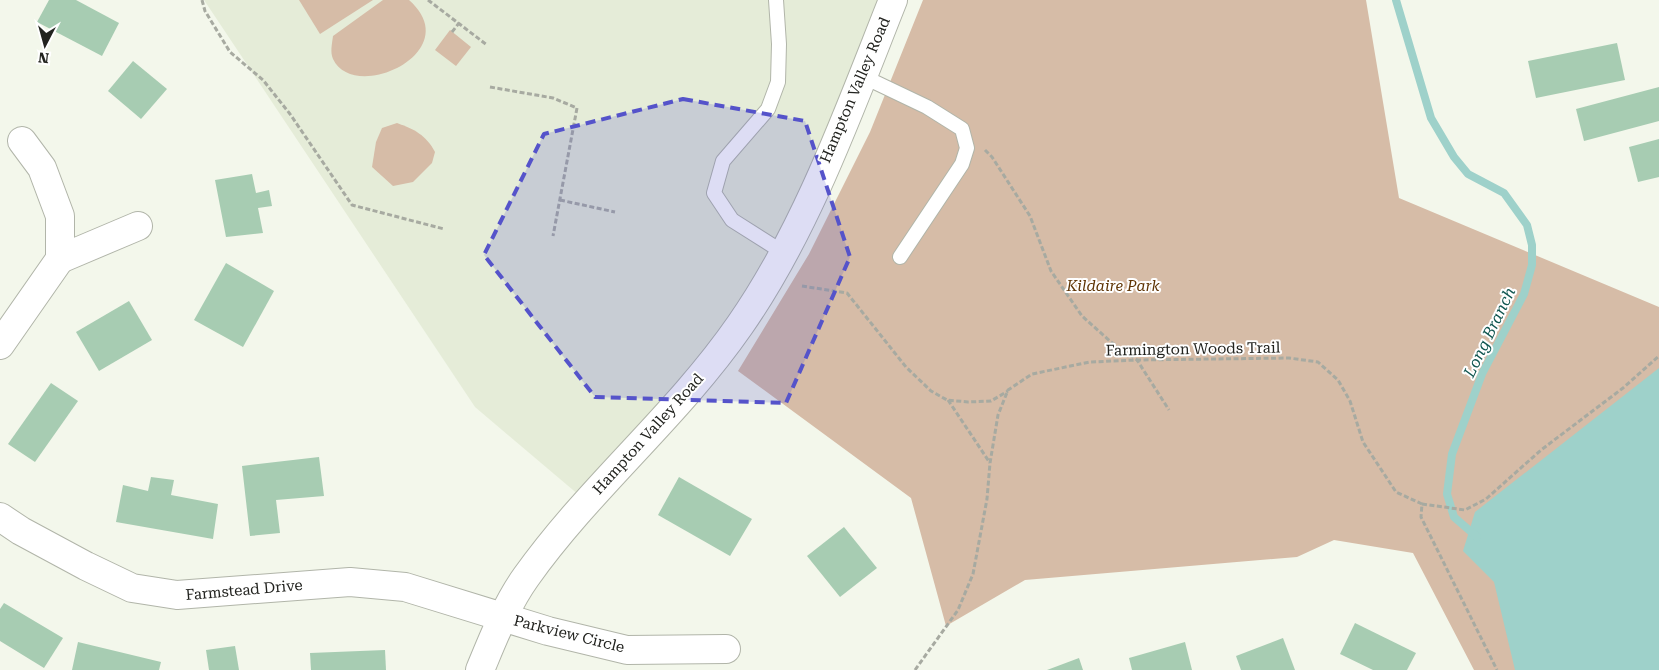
<svg xmlns="http://www.w3.org/2000/svg" width="1659" height="670" viewBox="0 0 1659 670" font-family="'Roboto Serif',serif">
	<style>
		.built { fill: #e5ecd8 }
		.green { fill: #d6bca7 }
		.water { fill: #9ed1ca }
		.lines { fill: none; stroke-linecap: round; stroke-linejoin: round }
		.stream { stroke: #9ed1ca; stroke-width: 8 }
		.building { fill: #a7ccb2 }
		.service-casing { stroke: #b1b5a9; stroke-width: 16 }
		.minor-casing { stroke: #b1b5a9; stroke-width: 30 }
		.path { stroke: #a7aaa1; stroke-width: 3; stroke-dasharray: 5 2.5; stroke-linecap: butt }
		.service { stroke: #fff; stroke-width: 14 }
		.minor { stroke: #fff; stroke-width: 28 }
		.marked { fill: #5553ca; fill-opacity: 0.2; stroke: #5553ca; stroke-width: 4; stroke-dasharray: 10 6; stroke-linejoin: round }
		.labels { text-anchor: middle; stroke-width: 4; stroke-linejoin: round; paint-order: stroke }
		.street-label { font-size: 15px; fill: #22231f; stroke: #fff }
		.park-label { font-size: 15px; font-style: italic; fill: #5f3404; stroke: #fff }
		.water-label { font-size: 16px; font-style: italic; fill: #105650; stroke: #fff }
	</style>
	<rect width="100%" height="100%" fill="#f3f7eb"/>
	<!-- built -->
	<path class="built" d="M204,0H883L787,248L586,501L475,407Z"/>
	<!-- green -->
	<g class="green">
		<path d="M299,0H373L320,34Z"/>
		<path d="M383,0H409C468,52 354,104 333,59C330,52 332,44 333,36Z"/>
		<path d="M923,0H1366L1399,198L1659,307V670H1474L1413,553L1334,540L1297,557L1025,580L946,626L911,498L738,371L809,254L870,132Z"/>
		<path d="M450,30L471,47L456,66L435,50Z"/>
		<path d="M397,123C414,129 426,135 435,152L432,163L413,182L393,186L372,167L376,142L382,128Z"/>
	</g>
	<!-- water -->
	<path class="water" d="M1659,368V670H1515L1494,582L1463,551L1475,512Z"/>
	<g class="lines">
		<!-- stream -->
		<path class="stream" d="M1396,0L1431,118L1454,157L1468,174L1504,193L1527,225L1532,245V265L1524,294L1482,374L1452,454L1447,494L1454,517L1477,537"/>
	</g>
	<!-- building -->
	<g class="building">
		<path d="M49,0H76L119,23L102,56L37,22Z"/>
		<path d="M1617,43L1625,80L1536,98L1528,61Z"/>
		<path d="M133,61L167,89L141,119L108,91Z"/>
		<path d="M1659,87V121L1584,141L1576,109Z"/>
		<path d="M1659,139V177L1638,182L1629,147Z"/>
		<path d="M252,174L256,193L269,190L272,206L258,208L263,233L226,237L215,180Z"/>
		<path d="M226,263L274,291L243,347L194,320Z"/>
		<path d="M129,301L152,340L99,371L76,332Z"/>
		<path d="M51,383L78,401L35,462L8,444Z"/>
		<path d="M319,457L324,496L276,500L280,533L250,536L242,466Z"/>
		<path d="M151,477L174,480L171,495L218,504L213,539L116,522L123,485L148,491Z"/>
		<path d="M679,477L752,519L730,556L658,515Z"/>
		<path d="M844,527L877,568L840,597L807,556Z"/>
		<path d="M4,603L63,638L44,668L0,641V609Z"/>
		<path d="M1355,623L1416,653L1407,670H1373L1340,654Z"/>
		<path d="M1283,638L1295,670H1241L1236,656Z"/>
		<path d="M78,642L161,662L159,670H72Z"/>
		<path d="M1185,642L1192,670H1132L1129,658Z"/>
		<path d="M235,646L239,670H209L206,650Z"/>
		<path d="M385,650L386,670H311L310,653Z"/>
		<path d="M1079,658L1083,670H1047Z"/>
	</g>
	<g class="lines">
		<!-- service casing -->
		<g class="service-casing">
			<g id="service">
				<path d="M776,0L779,44L778,82L768,109L723,161L714,193L732,220L784,253"/>
				<path d="M862,76L927,107L962,129L967,148L962,164L900,257"/>
			</g>
		</g>
		<!-- minor casing -->
		<g class="minor-casing">
			<g id="minor">
				<path d="M60,259L138,226"/>
				<path d="M0,345L60,259V216L42,168L22,141"/>
				<path d="M0,517L21,531L86,566L132,588L177,595L350,582L405,587L548,631L627,650L726,649"/>
				<path d="M480,670C493,639 506,605 526,577C590,487 677,416 740,325C807,229 850,108 893,0"/>
			</g>
		</g>
		<!-- path -->
		<g class="path">
			<path d="M202,0L205,11L230,52L263,80L290,114L352,205L444,229"/>
			<path d="M428,0L487,45"/>
			<path d="M452,32L459,23"/>
			<path d="M490,87L553,98L577,108L553,236"/>
			<path d="M985,150L992,157L1030,216L1051,271L1082,316L1111,342L1137,360L1169,410"/>
			<path d="M560,200L615,212"/>
			<path d="M802,286L847,293L906,367L931,391L947,400L968,402L991,401L1008,391"/>
			<path d="M948,400L990,463"/>
			<path d="M1422,504L1465,510L1486,499L1541,450L1623,388L1659,356"/>
			<path d="M915,670L958,610L973,574L987,499L990,463L998,415L1008,390L1032,374L1090,362L1137,360L1289,358L1318,362L1338,380L1350,401L1363,442L1396,492L1422,504L1421,517L1497,670"/>
		</g>
		<!-- service -->
		<use href="#service" class="service"/>
		<!-- minor -->
		<use href="#minor" class="minor"/>
	</g>
	<!-- marked area -->
	<path class="marked" d="M683,99L805,121L850,257L786,403L595,397L484,255L544,134Z"/>
	<g class="labels">
		<!-- street labels -->
		<g class="street-label">
			<text transform="translate(855 90) rotate(-67)" y="5">Hampton Valley Road</text>
			<text transform="translate(1193 349) rotate(-1)" y="5">Farmington Woods Trail</text>
			<text transform="translate(648 434) rotate(-48)" y="5">Hampton Valley Road</text>
			<text transform="translate(244 590) rotate(-5)" y="5">Farmstead Drive</text>
			<text transform="translate(569 634) rotate(14)" y="5">Parkview Circle</text>
		</g>
		<!-- park labels -->
		<g class="park-label">
			<text x="1113" y="291">Kildaire Park</text>
		</g>
		<!-- water labels -->
		<g class="water-label">
			<text transform="translate(1489 332) rotate(-64)" y="6">Long Branch</text>
		</g>
	</g>
	<!-- north arrow -->
	<g transform="translate(45 45) rotate(186)" stroke="#ffffff" stroke-width="4" paint-order="stroke">
	<path d="M0-4L9 19L0 12L-9 19Z" fill="#22231f"/>
	<text y="-8" font-size="14" font-weight="bold" text-anchor="middle" fill="#22231f">N</text>
	</g>
</svg>
